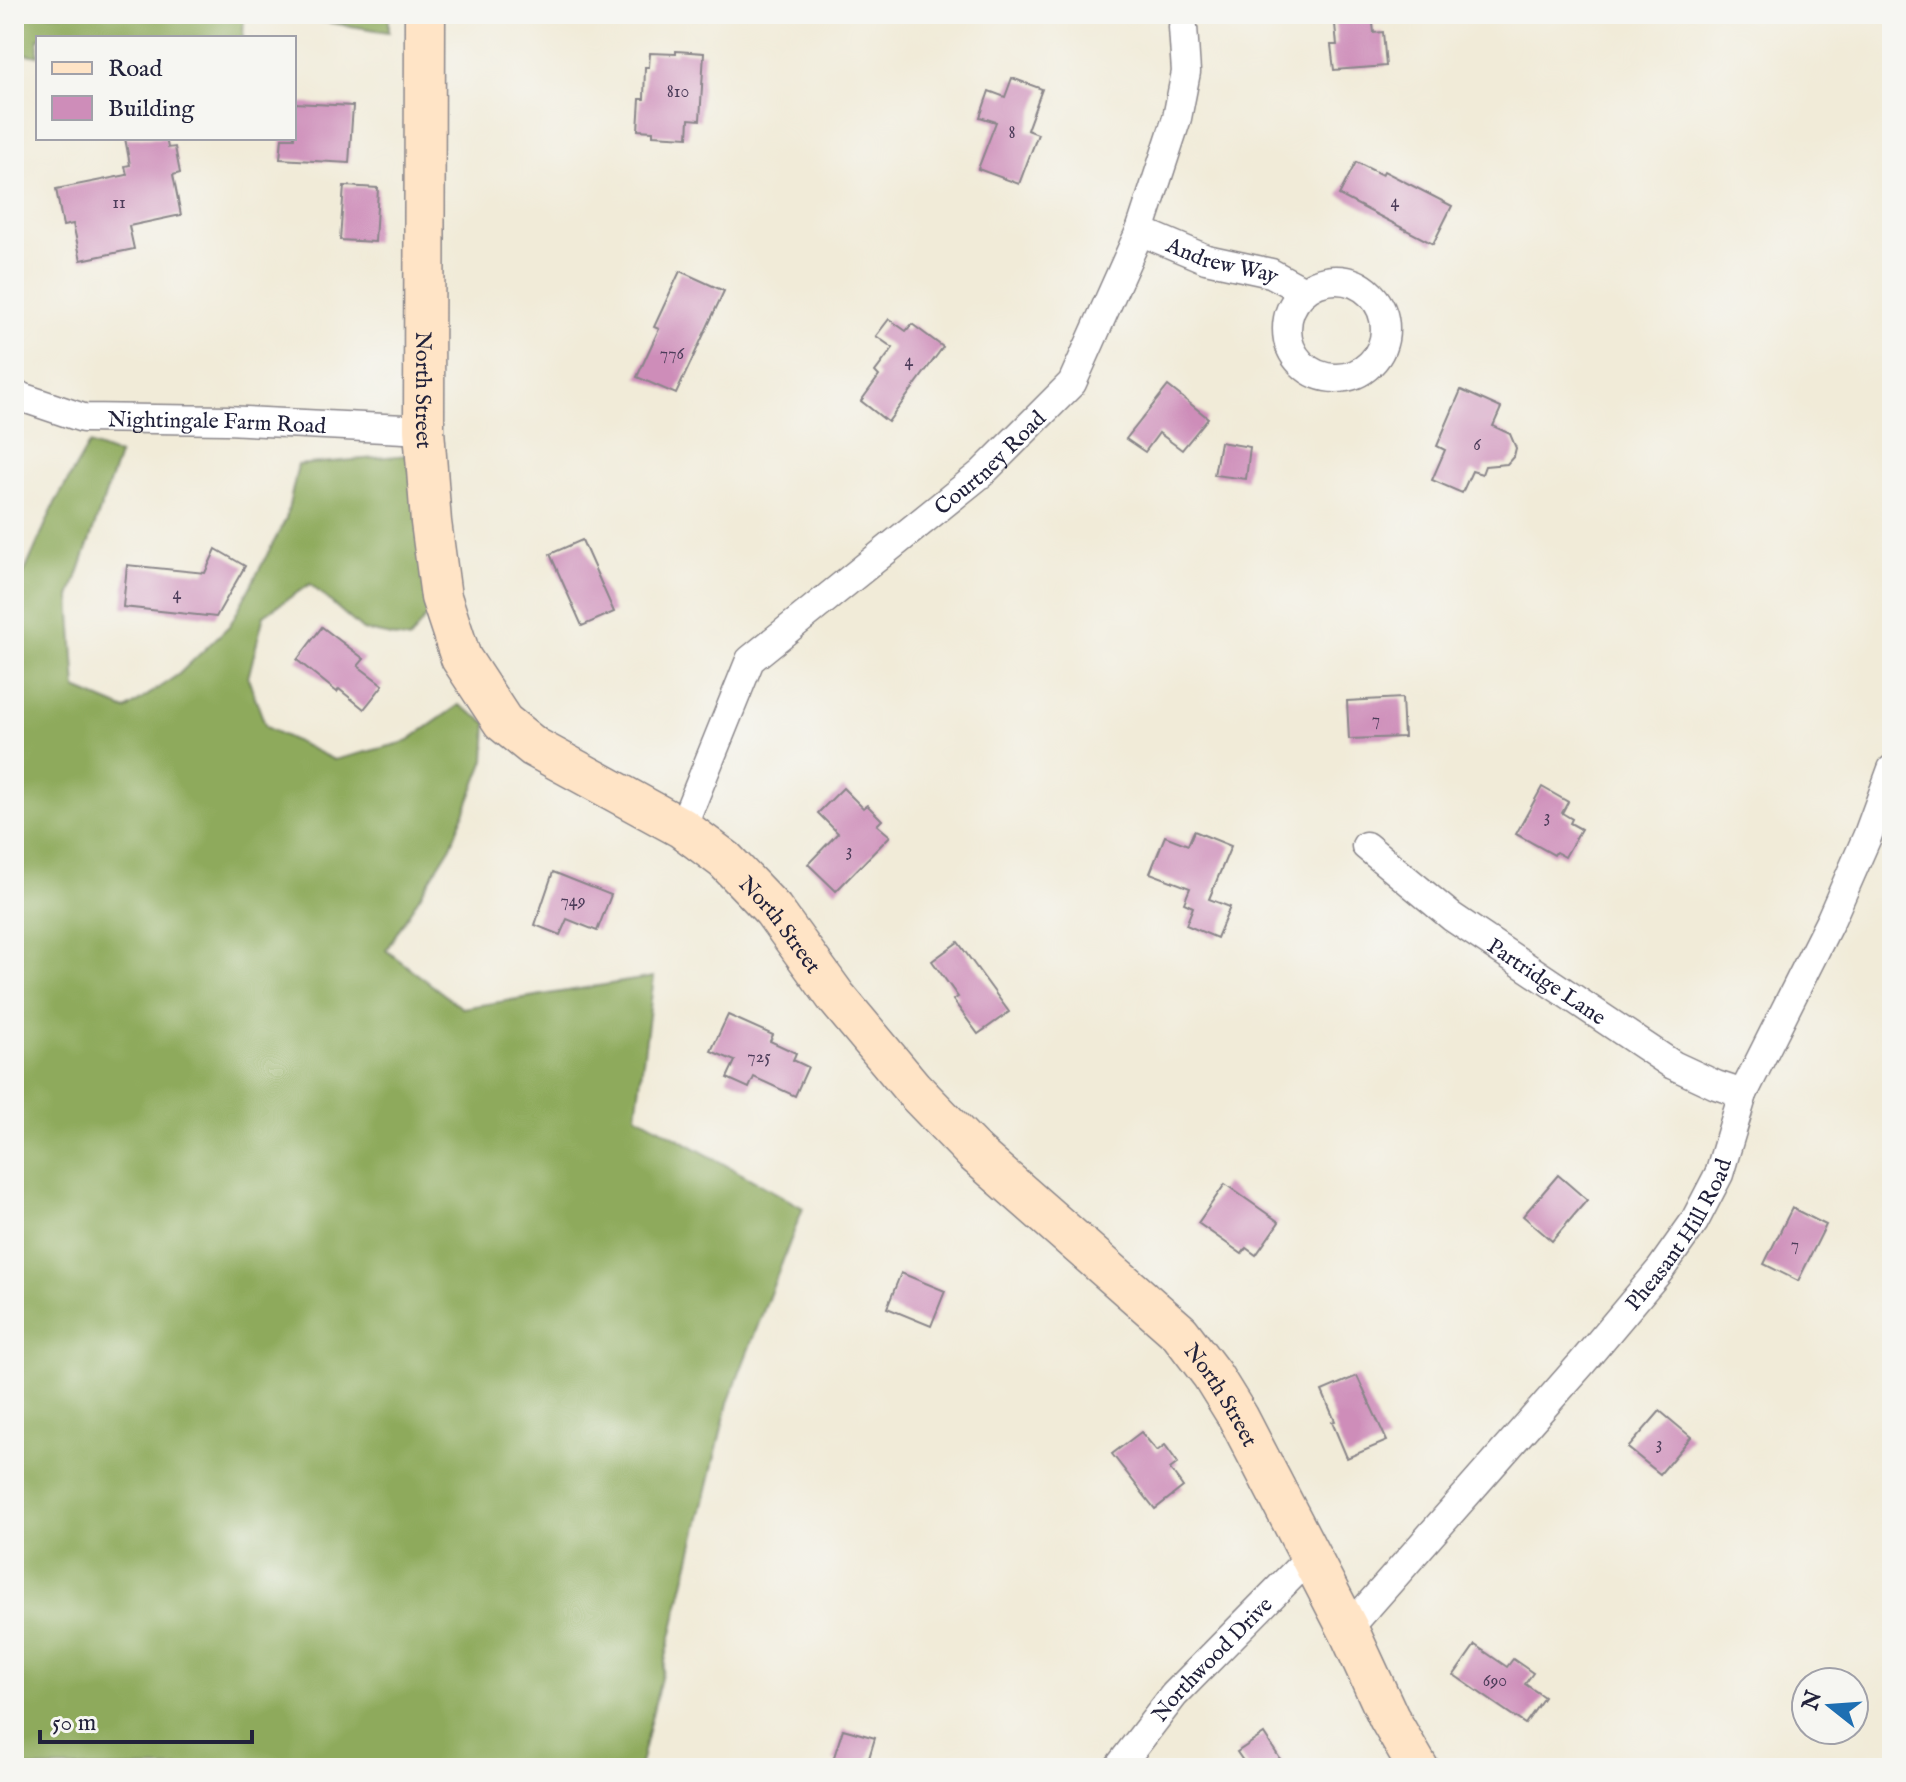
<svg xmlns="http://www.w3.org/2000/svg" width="1906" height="1782" viewBox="0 0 1906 1782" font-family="'IM FELL English',serif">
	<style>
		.forest { fill: #8eaa5c; stroke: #58664c; stroke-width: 2 }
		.building { fill: #ce8db9 }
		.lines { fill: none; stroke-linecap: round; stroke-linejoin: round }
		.street-casing { stroke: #8a868a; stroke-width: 31 }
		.secondary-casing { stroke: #8a868a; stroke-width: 43 }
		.street { stroke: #fff; stroke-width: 28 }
		.secondary { stroke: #ffe4c6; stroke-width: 40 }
		.labels { text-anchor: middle; stroke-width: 6; stroke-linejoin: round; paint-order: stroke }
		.number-label { font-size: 18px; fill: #4d3d5a }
		.street-label { font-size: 22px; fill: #22223b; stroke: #f6f6f2 }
	</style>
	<rect width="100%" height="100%" fill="#f6f6f2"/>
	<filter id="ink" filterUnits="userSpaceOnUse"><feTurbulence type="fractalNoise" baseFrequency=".0125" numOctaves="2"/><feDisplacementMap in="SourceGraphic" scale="16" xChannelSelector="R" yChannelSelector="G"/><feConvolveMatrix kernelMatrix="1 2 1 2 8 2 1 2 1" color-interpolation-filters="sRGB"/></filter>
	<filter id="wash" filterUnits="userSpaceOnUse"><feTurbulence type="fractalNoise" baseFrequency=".006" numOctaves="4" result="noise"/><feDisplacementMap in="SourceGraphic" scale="32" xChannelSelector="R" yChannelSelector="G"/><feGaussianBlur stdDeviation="1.8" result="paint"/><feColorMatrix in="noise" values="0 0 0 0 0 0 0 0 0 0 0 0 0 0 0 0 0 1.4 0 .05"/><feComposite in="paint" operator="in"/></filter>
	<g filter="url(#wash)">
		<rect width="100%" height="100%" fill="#f1ebd8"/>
		<!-- forest -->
		<g class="forest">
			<path d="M14,14H244L243,38H38V56L14,52Z"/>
			<path d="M275,14H389V32Z"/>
			<path d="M89,444L119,455L70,597L76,689L126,710L179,674L230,625L286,519L298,465L408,455L431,610L409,640L363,630L310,584L264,615L248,678L266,727L334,760L406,742L459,705L487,723L485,760L451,846L386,950L462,1008L654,977L636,1115L803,1208L728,1403L639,1768H14V596L55,503Z"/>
		</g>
		<g id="blocks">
			<!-- building -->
			<g class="building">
				<path d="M1334,14H1372L1374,33L1383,32L1386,66L1334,70L1331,45H1337Z"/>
				<path d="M676,51L704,53L700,120L689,119L688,137L653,135V131L638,130L640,99H644L645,67H649L650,53L676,54Z"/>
				<path d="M1012,78L1042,89L1027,130L1038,134L1019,184L978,169L996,122L980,117L989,91L1005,97Z"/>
				<path d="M294,103L353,106L349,163L280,159L282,138H294Z"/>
				<path d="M125,138H166L168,148L175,147L180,173L173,175L181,215L129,226L134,249L81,260L73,224L63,226L56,189L127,175L125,166L130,165Z"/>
				<path d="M1356,162L1382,175L1384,171L1452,206L1433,244L1339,195Z"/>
				<path d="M344,186L378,188L375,242L340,240Z"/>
				<path d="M680,271L724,291L676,394L637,377L659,329L654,327Z"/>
				<path d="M889,319L906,331L912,324L943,347L888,422L861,401L879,376L875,372L893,348L876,336Z"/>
				<path d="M1168,386L1208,418L1182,450L1159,433L1145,452L1126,439Z"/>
				<path d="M1461,390L1501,408L1493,426L1510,434L1516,448L1514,456L1507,464L1485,466L1482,474L1472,471L1462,493L1432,480L1445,450L1437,446Z"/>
				<path d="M1220,442L1250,447L1246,479L1214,475Z"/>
				<path d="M582,540L614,612L582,626L550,554Z"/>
				<path d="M216,549L245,566L216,617L123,607L127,565L205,573Z"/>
				<path d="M322,627L364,659L358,666L383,685L364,709L339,689L337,692L297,660Z"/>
				<path d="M1402,698L1404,737L1349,739L1347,701Z"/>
				<path d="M1542,787L1568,802L1562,813L1572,819L1570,823L1581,829L1565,857L1556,852L1554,855L1516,834Z"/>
				<path d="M843,788L863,808L867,805L882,820L877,825L890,836L836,891L808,864L838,833L818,813Z"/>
				<path d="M1194,831L1231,846L1209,899L1230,907L1217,938L1186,925L1193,907L1184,903L1190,888L1150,873L1165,836L1188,845Z"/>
				<path d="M553,872L611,895L597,931L567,919L560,935L535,925Z"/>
				<path d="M958,942L1009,1012L978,1034L953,1000L958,997L932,961Z"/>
				<path d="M728,1015L773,1035L770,1041L796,1053L793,1060L808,1067L795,1096L754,1077L749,1088L727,1078L735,1061L711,1051Z"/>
				<path d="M1558,1175L1587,1200L1552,1241L1523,1216Z"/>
				<path d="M1225,1184L1279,1222L1256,1255L1246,1248L1242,1254L1198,1223Z"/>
				<path d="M1792,1208L1826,1225L1798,1281L1764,1264Z"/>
				<path d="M901,1273L945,1291L931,1326L887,1308Z"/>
				<path d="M1357,1376L1387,1441L1347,1458L1332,1422L1335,1421L1322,1391Z"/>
				<path d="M1660,1411L1691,1437L1660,1474L1628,1448Z"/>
				<path d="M1141,1432L1157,1451L1165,1445L1178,1463L1170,1469L1183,1487L1155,1509L1112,1454Z"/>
				<path d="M1475,1645L1507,1667L1513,1659L1533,1673L1525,1684L1544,1697L1525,1724L1454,1675Z"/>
				<path d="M843,1729L875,1738L866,1768H835L837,1761L833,1760Z"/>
				<path d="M1264,1734L1286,1768H1248L1237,1752Z"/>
			</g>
		</g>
	</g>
	<g filter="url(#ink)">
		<use href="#blocks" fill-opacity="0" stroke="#8a868a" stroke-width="2"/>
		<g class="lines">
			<!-- street casing -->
			<g class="street-casing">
				<g id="street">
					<path id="s1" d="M1140,231L1206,259L1271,273L1304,291"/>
					<circle cx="1336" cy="329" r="49"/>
					<path id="s2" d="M14,392L21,397L83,418L227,420L424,430"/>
					<path id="s3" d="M682,828L750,660L982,473L1072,383L1140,231L1177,118L1186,72L1183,27"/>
					<path id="s4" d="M1366,846L1452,917L1673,1065L1716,1085L1743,1094"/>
					<path id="s5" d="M1348,1629L1582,1363L1660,1270L1694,1222L1719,1174L1743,1094L1831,919L1867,837L1892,769"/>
					<path id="s6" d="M1118,1768L1174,1695L1311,1556"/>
				</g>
			</g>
			<!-- secondary casing -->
			<g class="secondary-casing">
				<g id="secondary">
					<path id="s7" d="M425,14L424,430L431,522L441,597L461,658L503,722L534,747L682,828L725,860L773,910L836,997L913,1089L976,1154L1180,1333L1212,1375L1238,1417L1348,1629L1389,1718L1418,1768"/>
				</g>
			</g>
			<!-- street -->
			<use href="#street" class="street"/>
			<!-- secondary -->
			<use href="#secondary" class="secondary"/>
		</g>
	</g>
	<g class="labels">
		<!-- number labels -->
		<g class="number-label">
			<text x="678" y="97">810</text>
			<text x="1012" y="138">8</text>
			<text x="1395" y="207">4</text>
			<text x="119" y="208">11</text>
			<text x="672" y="359">776</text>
			<text x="909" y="366">4</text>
			<text x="1477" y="450">6</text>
			<text x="177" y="599">4</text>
			<text x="1376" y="725">7</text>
			<text x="1547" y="822">3</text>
			<text x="849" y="856">3</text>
			<text x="573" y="906">749</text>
			<text x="759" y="1062">725</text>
			<text x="1795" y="1250">7</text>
			<text x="1659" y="1449">3</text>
			<text x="1495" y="1686">690</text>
		</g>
		<!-- street labels -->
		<g class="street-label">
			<text dy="8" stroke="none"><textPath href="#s1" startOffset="88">Andrew Way</textPath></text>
			<text dy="8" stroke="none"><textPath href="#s7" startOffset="376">North Street</textPath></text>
			<text dy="8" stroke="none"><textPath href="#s2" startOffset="208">Nightingale Farm Road</textPath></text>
			<text dy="8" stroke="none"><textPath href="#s3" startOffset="492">Courtney Road</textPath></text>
			<text dy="8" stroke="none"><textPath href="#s7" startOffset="1072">North Street</textPath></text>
			<text dy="8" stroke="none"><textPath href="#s4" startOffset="226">Partridge Lane</textPath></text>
			<text dy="8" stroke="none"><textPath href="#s5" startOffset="516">Pheasant Hill Road</textPath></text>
			<text dy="8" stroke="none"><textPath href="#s7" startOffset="1720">North Street</textPath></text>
			<text dy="8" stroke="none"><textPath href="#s6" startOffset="144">Northwood Drive</textPath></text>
		</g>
	</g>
	<!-- margin -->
	<rect width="1906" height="1782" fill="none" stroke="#f6f6f2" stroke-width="48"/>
	<!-- legend -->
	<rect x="36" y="36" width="260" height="104" fill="#f6f6f2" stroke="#a1a1a9" stroke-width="2"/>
	<rect x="52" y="62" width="40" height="12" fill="#ffe4c6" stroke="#a1a1a9" stroke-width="2"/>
	<text x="108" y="76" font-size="24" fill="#22223b">Road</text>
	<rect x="52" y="96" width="40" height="24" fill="#ce8db9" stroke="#a1a1a9" stroke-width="2"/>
	<text x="108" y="116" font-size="24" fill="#22223b">Building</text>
	<!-- north arrow -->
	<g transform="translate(1830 1706) rotate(287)"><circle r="38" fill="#f6f6f2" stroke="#a1a1a9" stroke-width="2"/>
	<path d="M0-6L14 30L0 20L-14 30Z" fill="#1f6fb2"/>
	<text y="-12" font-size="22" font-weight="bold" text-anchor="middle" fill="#22223b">N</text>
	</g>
	<!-- scale -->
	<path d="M40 1730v12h212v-12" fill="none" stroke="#22223b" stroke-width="4"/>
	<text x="52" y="1730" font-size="24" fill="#22223b" stroke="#f6f6f2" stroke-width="6" paint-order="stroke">50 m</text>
</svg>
